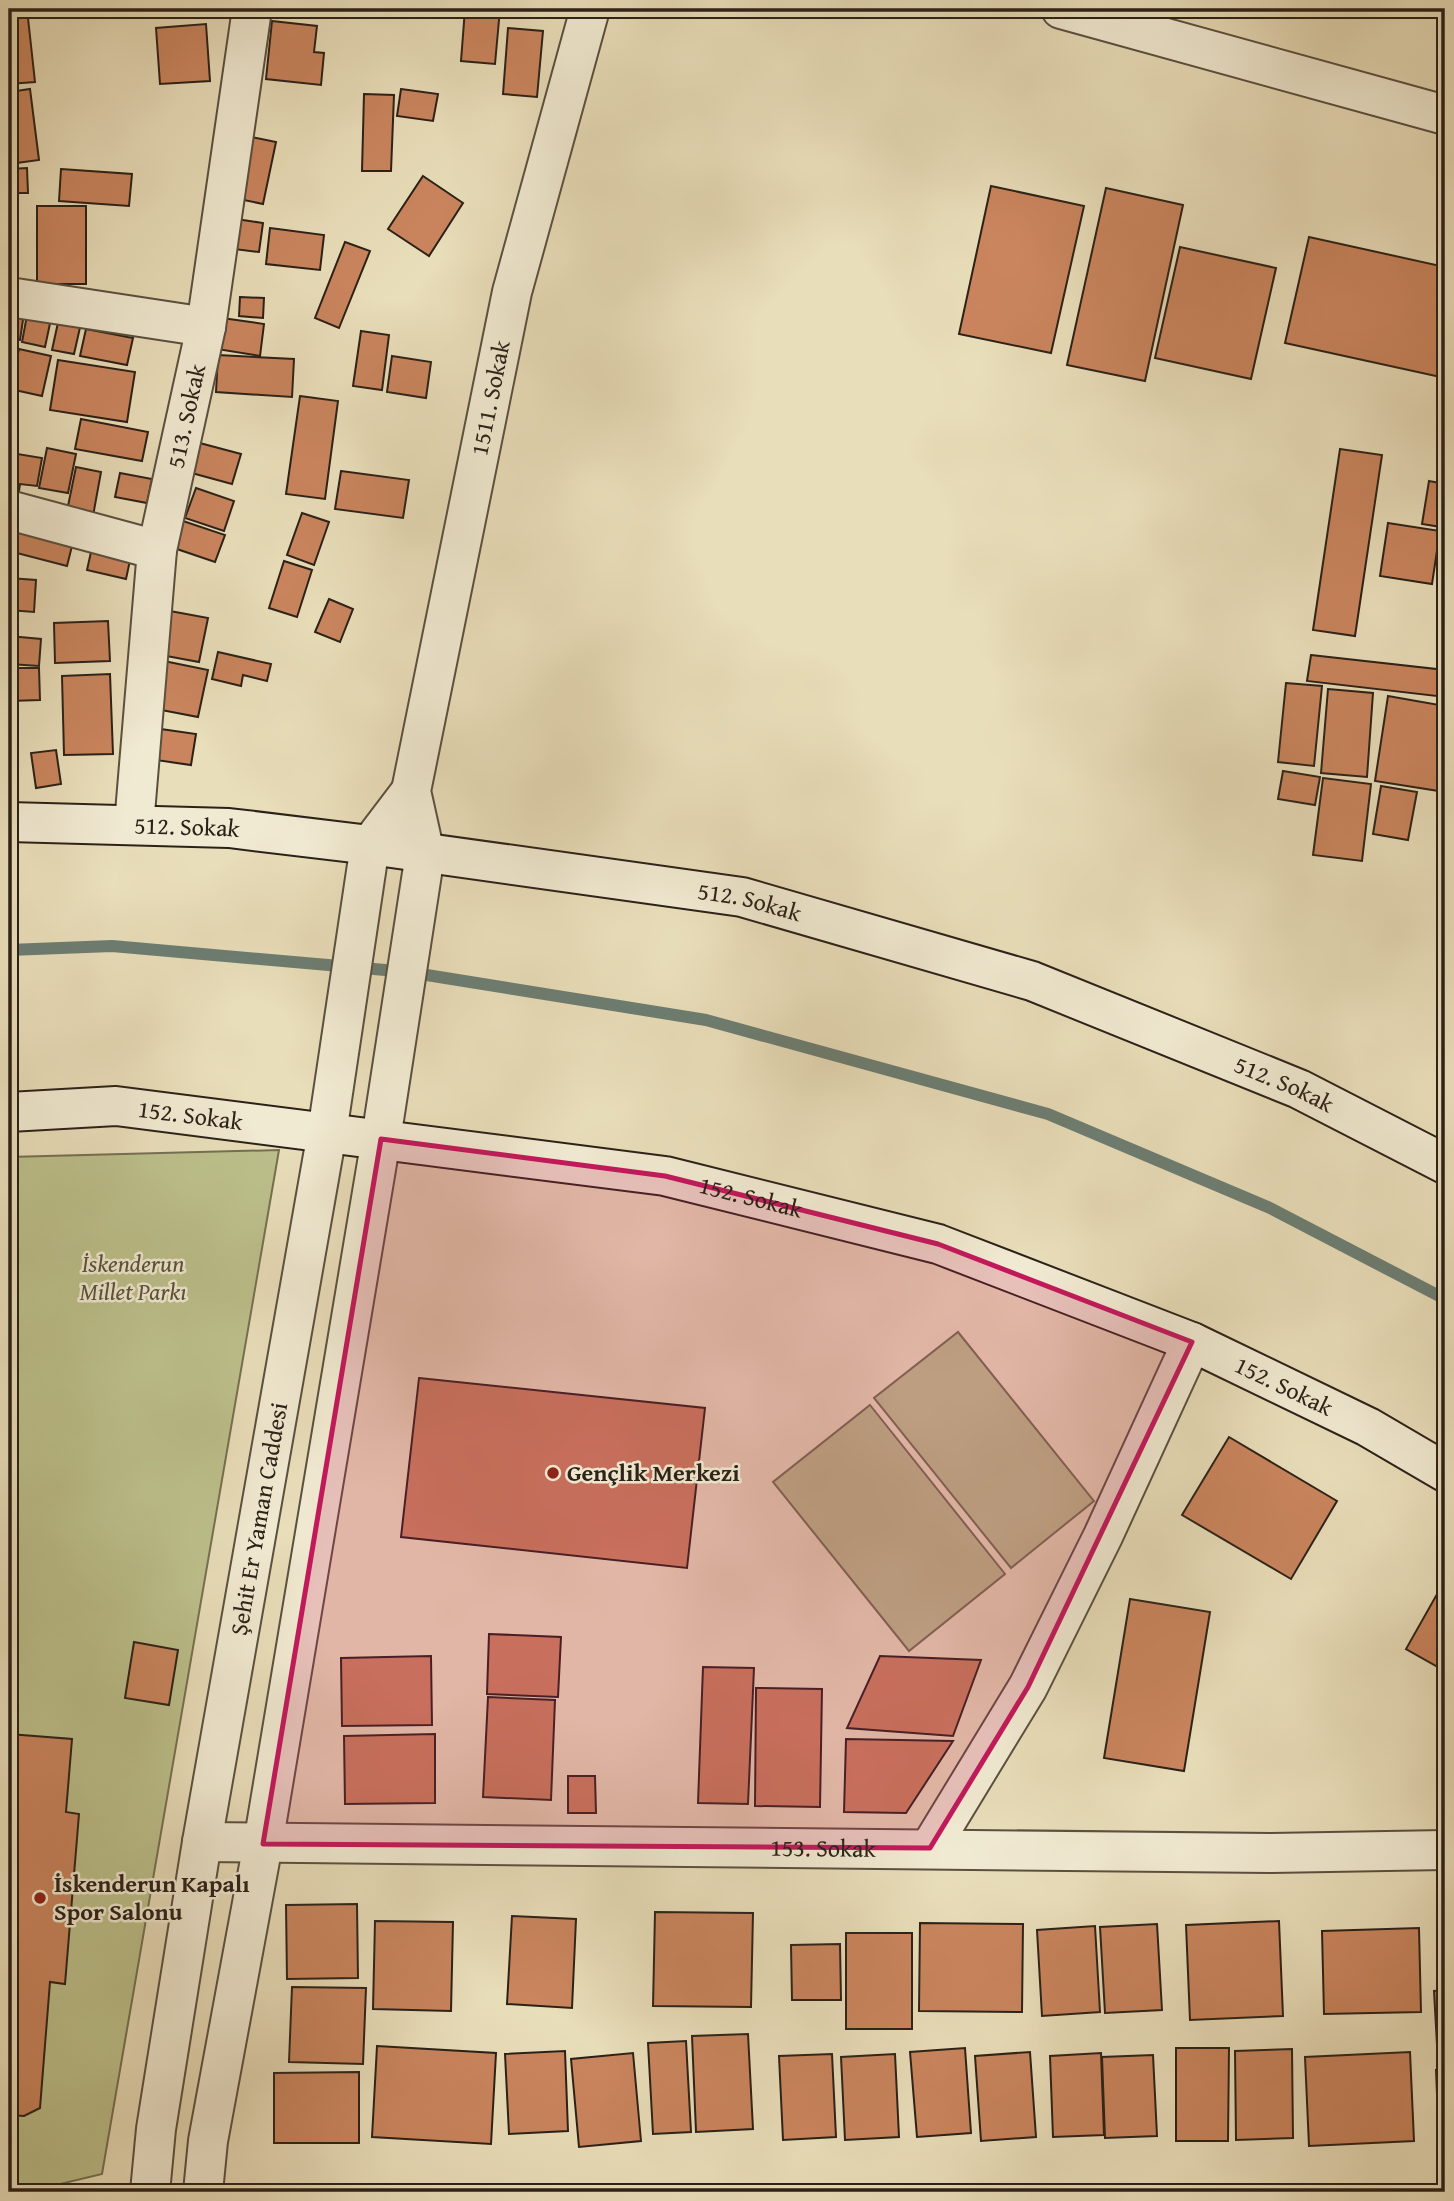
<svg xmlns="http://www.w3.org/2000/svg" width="1454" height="2201" viewBox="0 0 1454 2201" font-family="'Gentium Book Plus',serif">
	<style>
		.green { fill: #bcc08b; stroke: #747052; stroke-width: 2 }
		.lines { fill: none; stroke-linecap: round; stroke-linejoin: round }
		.stream { stroke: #6c7e73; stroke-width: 12 }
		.building { fill: #ca855e; stroke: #2b2118; stroke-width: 2 }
		.street-casing { stroke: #5a5040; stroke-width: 42 }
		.secondary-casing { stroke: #2b2118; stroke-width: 42 }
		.street { stroke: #f1ead2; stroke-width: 38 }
		.secondary { stroke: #f1ead2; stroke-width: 38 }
		.marked { fill: #c2185b; fill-opacity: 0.2; stroke: #c2185b; stroke-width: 5; stroke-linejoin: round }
		.poi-dot { fill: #8f2418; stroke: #f1ead2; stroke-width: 2.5 }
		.labels { text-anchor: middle; stroke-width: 5; stroke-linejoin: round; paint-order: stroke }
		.street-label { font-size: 24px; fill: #2b2118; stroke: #f1ead2 }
		.park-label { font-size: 24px; font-style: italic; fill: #56513a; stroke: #f1ead2 }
		.poi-label { font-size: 24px; font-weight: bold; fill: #2b2118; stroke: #f1ead2; text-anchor: start }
	</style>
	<rect width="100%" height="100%" fill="#e9deba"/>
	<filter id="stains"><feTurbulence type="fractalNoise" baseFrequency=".00286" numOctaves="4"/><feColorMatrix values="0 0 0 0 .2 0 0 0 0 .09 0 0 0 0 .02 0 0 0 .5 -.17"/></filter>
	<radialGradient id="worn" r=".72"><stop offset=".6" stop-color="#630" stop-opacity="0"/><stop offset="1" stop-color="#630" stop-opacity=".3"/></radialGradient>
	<!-- green -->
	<g class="green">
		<path d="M279,1150L102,2174L27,2192H9V1157Z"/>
		<path d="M958,1332L1094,1501L1011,1568L874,1398Z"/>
		<path d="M870,1405L1005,1574L909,1651L773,1482Z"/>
	</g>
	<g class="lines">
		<!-- stream -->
		<path class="stream" d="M9,950L112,946L408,972L706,1020L1048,1114L1270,1208L1445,1299"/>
	</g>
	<!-- building -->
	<g class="building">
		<path d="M9,9H27L35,82L9,84Z"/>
		<path d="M465,9H500L495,64L461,61Z"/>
		<path d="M272,21L317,26L314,52L324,53L321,85L266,79Z"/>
		<path d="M206,24L210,81L160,84L156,28Z"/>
		<path d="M508,28L543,31L537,97L503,94Z"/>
		<path d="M30,89L39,160L9,164V92Z"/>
		<path d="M401,89L438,94L433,121L397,116Z"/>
		<path d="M364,94L394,95L391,171H362Z"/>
		<path d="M251,137L276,142L263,204L239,199Z"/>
		<path d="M27,168L28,193H9V169Z"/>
		<path d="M61,169L132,174L129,206L59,201Z"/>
		<path d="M423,176L463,203L429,256L388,229Z"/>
		<path d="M991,186L1084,206L1051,353L959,334Z"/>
		<path d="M1106,188L1183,205L1145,381L1067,365Z"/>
		<rect x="37" y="206" width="49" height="78"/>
		<path d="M230,218L263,223L259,252L226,248Z"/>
		<path d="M270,228L324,235L320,270L266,264Z"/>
		<path d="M1309,237L1445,267V378L1285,343Z"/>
		<path d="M345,242L370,251L339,328L315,318Z"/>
		<path d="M1180,247L1276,268L1251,379L1155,358Z"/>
		<path d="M240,297L264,298L263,318L239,316Z"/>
		<path d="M28,310L52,314L45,347L22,342Z"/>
		<path d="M9,311L24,313L20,340L9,339Z"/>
		<path d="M59,318L81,323L74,354L52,350Z"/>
		<path d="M222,318L264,324L260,356L217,349Z"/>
		<path d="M86,329L133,338L127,365L80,356Z"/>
		<path d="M361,331L389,335L382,390L353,386Z"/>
		<path d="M9,346L16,347L9,389Z"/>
		<path d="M19,349L51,356L42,396L10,389Z"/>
		<path d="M218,355L294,359L292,397L216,392Z"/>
		<path d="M392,356L431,362L426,398L387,392Z"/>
		<path d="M58,360L135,372L127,422L50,410Z"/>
		<path d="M300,396L338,401L325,499L286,494Z"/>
		<path d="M81,419L148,432L142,461L75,449Z"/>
		<path d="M9,442L13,443L11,453L42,458L37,486L20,484L18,498L9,496Z"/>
		<path d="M196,442L241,454L232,484L188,472Z"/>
		<path d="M47,448L76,454L68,493L39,488Z"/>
		<path d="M1340,449L1382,455L1355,636L1313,630Z"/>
		<path d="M76,467L101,472L93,516L67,511Z"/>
		<path d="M341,471L409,480L403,518L335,509Z"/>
		<path d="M120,473L152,479L147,503L115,497Z"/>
		<path d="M1429,481L1445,484L1441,527L1422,524Z"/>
		<path d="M196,488L234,501L224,531L185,518Z"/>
		<path d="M302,513L329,522L314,565L287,555Z"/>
		<path d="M183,521L225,535L215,562L174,548Z"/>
		<path d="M9,522L74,538L67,566L9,551Z"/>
		<path d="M1388,523L1440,531L1432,584L1380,576Z"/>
		<path d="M93,543L132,551L126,579L87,570Z"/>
		<path d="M284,561L312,570L297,617L269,608Z"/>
		<path d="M9,578L36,580L34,612L9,610Z"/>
		<path d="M329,599L353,609L340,642L315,632Z"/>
		<path d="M170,611L208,618L199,662L161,655Z"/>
		<path d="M108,621L110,661L55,663L54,623Z"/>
		<path d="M9,636L41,639L39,666L9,664Z"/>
		<path d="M218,652L271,664L267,681L243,675L241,686L212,679Z"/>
		<path d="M1311,655L1445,670V697L1307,681Z"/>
		<path d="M164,661L208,670L198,717L156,709Z"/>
		<path d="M9,668H39L40,700L9,701Z"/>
		<path d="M110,674L113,754L64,755L62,676Z"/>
		<path d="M1286,683L1322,686L1314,766L1278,762Z"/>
		<path d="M1328,689L1373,693L1367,777L1321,773Z"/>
		<path d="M1388,696L1445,706V792L1375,781Z"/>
		<path d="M154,728L196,734L191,765L149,759Z"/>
		<path d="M56,750L61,784L36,788L31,753Z"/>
		<path d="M1283,771L1320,777L1315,805L1278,799Z"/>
		<path d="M1323,778L1371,784L1362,861L1313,855Z"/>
		<path d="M1381,786L1417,792L1408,840L1373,834Z"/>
		<path d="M419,1378L705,1408L687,1568L401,1537Z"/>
		<path d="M1229,1437L1337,1501L1291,1579L1182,1515Z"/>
		<path d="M1445,1580V1671L1406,1649Z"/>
		<path d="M1130,1599L1210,1612L1184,1771L1104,1758Z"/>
		<path d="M489,1634L561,1637L558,1697L487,1694Z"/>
		<path d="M134,1642L178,1650L169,1705L125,1698Z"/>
		<path d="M431,1656L432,1725L342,1726L341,1658Z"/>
		<path d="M880,1656L981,1660L953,1736L847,1728Z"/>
		<path d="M703,1667L754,1668L748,1804L698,1803Z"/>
		<path d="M756,1688L822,1689L820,1807L755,1806Z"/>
		<path d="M488,1697L555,1700L551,1800L483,1797Z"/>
		<path d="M9,1734L72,1739L66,1812L79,1814L65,1984L50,1982L40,2108L24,2116L9,2115Z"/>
		<path d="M435,1734V1803L345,1804L344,1736Z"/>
		<path d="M846,1739L953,1741L906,1813L844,1812Z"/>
		<path d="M568,1776H595L596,1813H568Z"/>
		<path d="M357,1904L358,1978L287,1979L286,1905Z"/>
		<path d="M655,1912L753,1913L751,2007L653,2006Z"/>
		<path d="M512,1916L576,1919L572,2008L507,2004Z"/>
		<path d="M375,1921L453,1922L451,2011L373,2009Z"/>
		<path d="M1279,1921L1283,2016L1190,2020L1186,1925Z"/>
		<path d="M920,1923L1023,1924L1022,2012L919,2011Z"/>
		<path d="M1157,1924L1162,2010L1105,2013L1100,1927Z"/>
		<path d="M1095,1926L1100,2012L1042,2016L1037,1930Z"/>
		<path d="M1419,1928L1421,2012L1324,2014L1322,1931Z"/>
		<rect x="846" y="1933" width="66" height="96"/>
		<path d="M840,1944L841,2000H792L791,1945Z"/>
		<path d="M292,1987L366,1988L363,2064L289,2062Z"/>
		<path d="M1445,1990V2062L1438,2063L1434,1991Z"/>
		<path d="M748,2034L753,2129L696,2132L692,2036Z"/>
		<path d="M686,2041L691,2132L653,2134L648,2043Z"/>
		<path d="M377,2046L496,2053L491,2144L372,2137Z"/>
		<path d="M965,2048L971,2133L917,2137L910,2052Z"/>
		<path d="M1176,2048H1229L1228,2141H1176Z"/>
		<path d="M1292,2049L1293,2138L1236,2140L1235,2051Z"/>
		<path d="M565,2051L568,2131L509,2134L505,2054Z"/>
		<path d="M1030,2052L1036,2137L981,2141L975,2056Z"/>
		<path d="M1410,2052L1414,2141L1309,2146L1305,2057Z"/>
		<path d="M633,2053L641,2141L579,2147L571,2059Z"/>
		<path d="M1101,2053L1104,2135L1053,2137L1050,2056Z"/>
		<path d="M832,2054L836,2137L783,2140L779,2056Z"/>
		<path d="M895,2054L899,2137L845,2140L841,2057Z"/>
		<path d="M1153,2055L1157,2136L1105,2138L1102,2057Z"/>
		<path d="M1445,2069V2144H1439L1436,2070Z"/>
		<path d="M359,2072V2143H274V2073Z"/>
	</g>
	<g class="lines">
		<!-- street casing -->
		<g class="street-casing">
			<g id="street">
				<path d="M1061,9L1445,115"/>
				<path d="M9,297L206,327"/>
				<path d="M9,510L157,550"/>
				<path id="s1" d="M134,825L157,550L206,327L252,9"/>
				<path id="s2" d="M202,1842L1271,1853L1445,1850"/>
				<path d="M930,1848L1028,1687L1103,1536L1192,1342"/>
				<path id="s3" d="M150,2192L156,2129L202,1842L327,1133L370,845L411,791"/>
				<path id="s4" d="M203,2192L208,2141L263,1844L381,1139L425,854L411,791L512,292L590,9"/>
			</g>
		</g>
		<!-- secondary casing -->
		<g class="secondary-casing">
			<g id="secondary">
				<path id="s5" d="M9,822L229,828L370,845L742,897L1032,981L1299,1089L1445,1164"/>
				<path id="s6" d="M9,1112L116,1106L665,1176L938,1244L1192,1342L1368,1427L1445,1472"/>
			</g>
		</g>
		<!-- street -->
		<use href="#street" class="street"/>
		<!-- secondary -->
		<use href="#secondary" class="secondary"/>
	</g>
	<!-- marked area -->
	<path class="marked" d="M381,1139L665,1176L938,1244L1192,1342L1028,1687L930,1848L263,1844Z"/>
	<!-- markers -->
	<g class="poi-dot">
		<circle cx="553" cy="1473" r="7"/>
		<circle cx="40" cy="1898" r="7"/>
	</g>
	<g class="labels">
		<!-- street labels -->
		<g class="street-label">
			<text dy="8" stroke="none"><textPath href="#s4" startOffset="1822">1511. Sokak</textPath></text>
			<text dy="8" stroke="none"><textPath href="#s1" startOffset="413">513. Sokak</textPath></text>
			<text dy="8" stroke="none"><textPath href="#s5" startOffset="178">512. Sokak</textPath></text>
			<text dy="8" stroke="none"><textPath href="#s5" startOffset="746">512. Sokak</textPath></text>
			<text dy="8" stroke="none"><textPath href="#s5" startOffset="1312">512. Sokak</textPath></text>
			<text dy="8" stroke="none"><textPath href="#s6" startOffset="182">152. Sokak</textPath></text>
			<text dy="8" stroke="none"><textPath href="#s6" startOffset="749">152. Sokak</textPath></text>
			<text dy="8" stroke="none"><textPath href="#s6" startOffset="1316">152. Sokak</textPath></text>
			<text dy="8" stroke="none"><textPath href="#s3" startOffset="682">Şehit Er Yaman Caddesi</textPath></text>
			<text dy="8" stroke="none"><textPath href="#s2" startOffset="621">153. Sokak</textPath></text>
		</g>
		<!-- park labels -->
		<g class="park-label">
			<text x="133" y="1272">İskenderun<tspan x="133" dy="28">Millet Parkı</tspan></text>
		</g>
		<!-- poi labels -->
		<g class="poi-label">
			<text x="567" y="1481">Gençlik Merkezi</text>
			<text x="54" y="1892">İskenderun Kapalı<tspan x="54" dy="28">Spor Salonu</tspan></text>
		</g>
	</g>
	<!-- margin -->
	<rect width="1454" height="2201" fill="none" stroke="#e9deba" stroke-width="35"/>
	<rect x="10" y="10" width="1433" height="2180" fill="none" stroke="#2b2118" stroke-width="3.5"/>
	<rect x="18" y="18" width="1419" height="2166" fill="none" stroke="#2b2118" stroke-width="2"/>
	<rect width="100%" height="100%" filter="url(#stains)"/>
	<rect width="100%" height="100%" fill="url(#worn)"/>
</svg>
